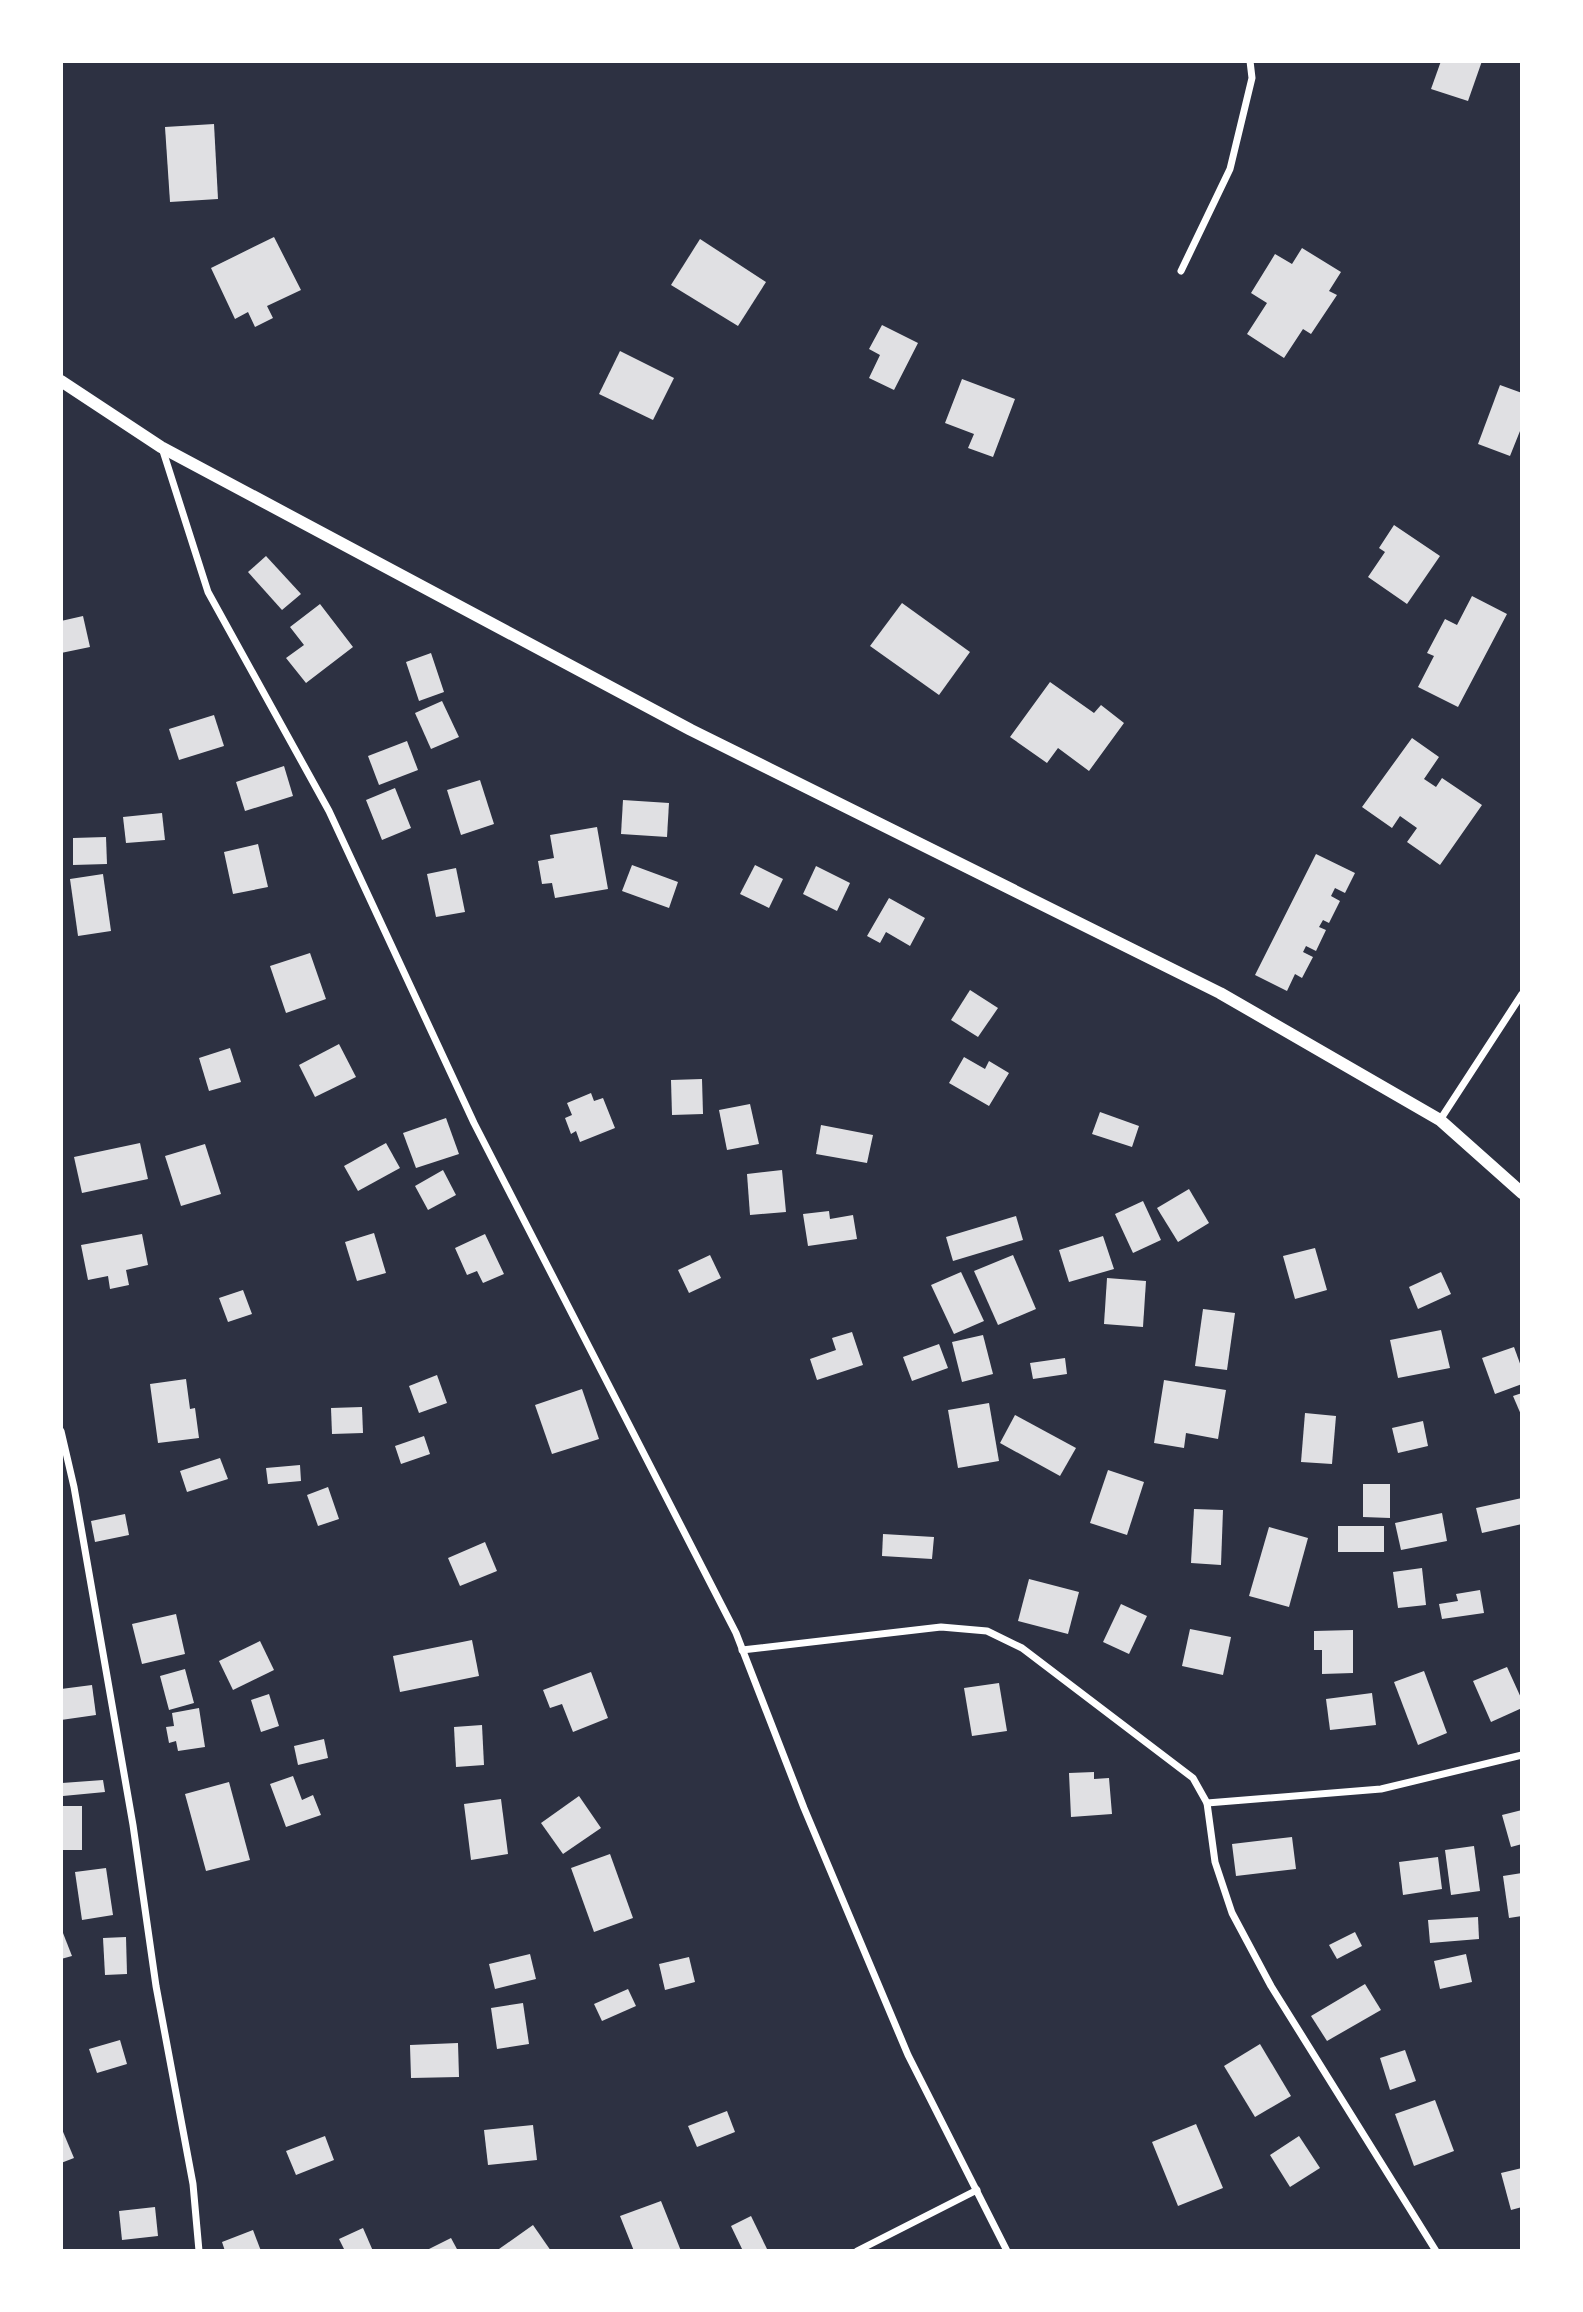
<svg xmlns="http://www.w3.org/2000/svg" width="1583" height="2312" viewBox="0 0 1583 2312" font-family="'Public Sans',sans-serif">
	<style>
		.building { fill: #e0e0e3 }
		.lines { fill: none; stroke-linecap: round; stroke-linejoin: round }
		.minor { stroke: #fff; stroke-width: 7 }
		.tertiary { stroke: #fff; stroke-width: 12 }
	</style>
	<rect width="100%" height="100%" fill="#2d3142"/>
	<!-- building -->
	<g class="building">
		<path d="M1441,61H1482L1468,101L1431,89Z"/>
		<path d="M214,124L218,199L170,202L165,127Z"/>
		<path d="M274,237L301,290L267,306L273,318L255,327L248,312L235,319L211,268Z"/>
		<path d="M700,239L766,282L738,326L671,285Z"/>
		<path d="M1302,248L1341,272L1329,291L1337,295L1311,334L1303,329L1284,358L1247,334L1267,303L1251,293L1275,254L1292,264Z"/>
		<path d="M882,325L918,343L894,390L869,378L880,355L869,349Z"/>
		<path d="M620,351L674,378L653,420L599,394Z"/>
		<path d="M962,379L1015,399L993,457L968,448L974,434L945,423Z"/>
		<path d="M1500,385L1522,393V426L1510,456L1478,444Z"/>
		<path d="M1394,525L1440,556L1407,604L1368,577L1385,552L1379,548Z"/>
		<path d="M266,556L301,594L282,610L248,572Z"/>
		<path d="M1472,596L1507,614L1458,707L1418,687L1434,656L1427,653L1445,619L1457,625Z"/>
		<path d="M902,603L970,652L939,695L870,646Z"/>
		<path d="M320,604L353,647L306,683L286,658L304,645L290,627Z"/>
		<path d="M83,616L90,647L61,653V621Z"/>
		<path d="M431,653L444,692L419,701L406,662Z"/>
		<path d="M1050,682L1094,713L1101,705L1124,723L1089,771L1058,748L1047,763L1010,737Z"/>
		<path d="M442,701L459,737L431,749L415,713Z"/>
		<path d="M214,715L224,746L179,760L169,729Z"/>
		<path d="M1412,738L1439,757L1424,779L1436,787L1442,778L1482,805L1440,865L1407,842L1417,828L1400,816L1392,828L1362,807Z"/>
		<path d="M407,741L418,770L379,785L368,756Z"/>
		<path d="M284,766L293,796L245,811L236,782Z"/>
		<path d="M480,780L494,824L461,835L447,790Z"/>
		<path d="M395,788L411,828L382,840L366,800Z"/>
		<path d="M623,800L669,803L667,837L621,834Z"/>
		<path d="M162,813L165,840L126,843L123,817Z"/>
		<path d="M597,827L608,889L555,898L552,883L542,884L538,861L554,858L550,835Z"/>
		<path d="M106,837L107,864L73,865V838Z"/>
		<path d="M258,844L268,887L233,894L224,852Z"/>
		<path d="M1316,854L1355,873L1345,893L1335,888L1331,896L1340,901L1329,923L1323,920L1319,927L1326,930L1316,951L1306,946L1303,952L1313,957L1302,978L1295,974L1287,991L1255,975Z"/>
		<path d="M632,865L678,882L669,908L622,891Z"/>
		<path d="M755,865L783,879L769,908L740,894Z"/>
		<path d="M816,866L850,883L837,911L803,894Z"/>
		<path d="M456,868L465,912L436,917L427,874Z"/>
		<path d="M103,874L111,931L78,936L70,879Z"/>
		<path d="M889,898L925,918L910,946L886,932L880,943L867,936Z"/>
		<path d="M310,953L326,999L286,1013L270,966Z"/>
		<path d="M970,990L998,1008L978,1037L951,1020Z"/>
		<path d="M339,1044L356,1077L315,1097L299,1065Z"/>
		<path d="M230,1048L241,1082L209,1091L199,1058Z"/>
		<path d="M964,1057L985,1069L989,1061L1009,1073L989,1106L949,1083Z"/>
		<path d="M702,1079L703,1114L672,1115L671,1080Z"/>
		<path d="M591,1093L594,1101L603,1098L615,1128L580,1142L576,1131L571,1134L565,1118L572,1115L567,1103Z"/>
		<path d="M750,1104L759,1144L727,1150L719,1110Z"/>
		<path d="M1100,1112L1139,1126L1132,1147L1092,1134Z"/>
		<path d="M446,1118L459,1154L416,1168L403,1133Z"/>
		<path d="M821,1125L873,1135L867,1163L816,1154Z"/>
		<path d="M140,1143L148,1179L82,1193L74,1157Z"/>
		<path d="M386,1143L400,1168L358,1191L344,1166Z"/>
		<path d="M205,1144L221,1194L181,1206L165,1156Z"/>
		<path d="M443,1170L456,1195L428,1210L415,1186Z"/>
		<path d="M782,1170L786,1212L750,1215L747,1174Z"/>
		<path d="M1189,1189L1209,1223L1178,1242L1157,1208Z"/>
		<path d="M1143,1201L1161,1240L1133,1253L1115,1214Z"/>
		<path d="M829,1211L830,1219L853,1215L857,1239L808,1246L803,1214Z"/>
		<path d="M1016,1216L1023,1240L953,1261L946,1237Z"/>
		<path d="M374,1233L386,1273L357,1281L345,1242Z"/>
		<path d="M142,1234L148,1265L126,1270L129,1285L110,1289L108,1276L88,1280L81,1245Z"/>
		<path d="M485,1234L504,1274L483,1283L477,1271L467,1275L455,1248Z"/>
		<path d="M1103,1236L1114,1269L1069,1282L1059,1250Z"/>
		<path d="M1315,1248L1327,1290L1295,1299L1283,1256Z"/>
		<path d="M710,1255L721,1278L689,1293L678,1270Z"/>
		<path d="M1013,1255L1036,1309L998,1325L974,1271Z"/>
		<path d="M961,1272L984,1321L954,1334L931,1285Z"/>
		<path d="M1441,1272L1451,1294L1418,1309L1409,1287Z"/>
		<path d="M1107,1278L1146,1281L1143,1327L1104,1324Z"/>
		<path d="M243,1290L252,1314L228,1322L219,1298Z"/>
		<path d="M1203,1309L1235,1313L1227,1370L1195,1366Z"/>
		<path d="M1441,1330L1450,1368L1398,1378L1390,1340Z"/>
		<path d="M852,1332L863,1365L817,1380L810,1359L836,1350L832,1338Z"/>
		<path d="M983,1335L993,1374L962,1382L952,1342Z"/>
		<path d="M939,1344L948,1368L912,1381L903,1357Z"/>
		<path d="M1514,1347L1522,1369V1384L1495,1394L1482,1358Z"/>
		<path d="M1065,1358L1067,1374L1033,1379L1030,1363Z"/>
		<path d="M437,1375L447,1403L419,1413L409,1386Z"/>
		<path d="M186,1379L190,1409L195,1408L199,1438L158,1443L150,1384Z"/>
		<path d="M1164,1380L1226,1390L1218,1439L1186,1433L1184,1448L1154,1443Z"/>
		<path d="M582,1389L599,1439L552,1454L535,1405Z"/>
		<path d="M1522,1393V1417L1513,1396Z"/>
		<path d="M989,1403L999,1461L958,1468L948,1410Z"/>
		<path d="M362,1407L363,1433L332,1434L331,1408Z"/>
		<path d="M1305,1413L1336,1416L1332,1464L1301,1462Z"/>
		<path d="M1015,1415L1076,1448L1060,1476L1000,1443Z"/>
		<path d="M1423,1421L1428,1446L1398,1453L1392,1428Z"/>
		<path d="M424,1436L430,1454L401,1464L395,1446Z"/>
		<path d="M220,1458L228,1479L187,1492L180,1471Z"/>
		<path d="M300,1465L301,1481L268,1484L266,1468Z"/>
		<path d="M1108,1470L1144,1482L1127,1535L1090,1523Z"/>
		<path d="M1363,1484H1390V1518L1363,1517Z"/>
		<path d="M328,1487L339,1519L318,1526L307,1495Z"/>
		<path d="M1522,1498V1524L1482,1533L1476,1508Z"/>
		<path d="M1194,1509L1223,1510L1221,1565L1191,1563Z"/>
		<path d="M1442,1513L1447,1541L1401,1550L1395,1523Z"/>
		<path d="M125,1514L129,1535L95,1542L91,1521Z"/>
		<rect x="1338" y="1526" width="46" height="26"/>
		<path d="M1269,1527L1308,1538L1289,1607L1249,1596Z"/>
		<path d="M883,1534L934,1537L932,1559L882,1556Z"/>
		<path d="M485,1542L497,1571L460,1586L448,1558Z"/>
		<path d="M1422,1568L1426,1605L1398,1608L1393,1572Z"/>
		<path d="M1029,1579L1079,1592L1068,1634L1018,1621Z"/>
		<path d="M1480,1590L1484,1613L1442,1619L1439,1604L1458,1601L1456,1594Z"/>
		<path d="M1121,1604L1147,1616L1129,1654L1103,1642Z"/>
		<path d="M176,1614L185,1654L142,1664L132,1624Z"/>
		<path d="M1190,1629L1231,1637L1223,1675L1182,1666Z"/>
		<path d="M1353,1630V1673L1322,1674V1650H1314V1631Z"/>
		<path d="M472,1640L479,1676L400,1692L393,1656Z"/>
		<path d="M260,1641L274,1670L233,1690L219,1661Z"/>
		<path d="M1507,1667L1522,1700V1708L1491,1722L1473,1681Z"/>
		<path d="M185,1669L194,1703L169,1710L160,1676Z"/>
		<path d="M1424,1671L1447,1733L1418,1745L1394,1682Z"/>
		<path d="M591,1672L608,1718L573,1732L562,1704L550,1708L543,1690Z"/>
		<path d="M999,1683L1007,1731L972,1736L964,1688Z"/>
		<path d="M92,1685L96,1715L61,1720V1689Z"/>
		<path d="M1372,1693L1376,1725L1330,1730L1326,1699Z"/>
		<path d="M269,1694L279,1726L261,1732L251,1700Z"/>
		<path d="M199,1708L205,1747L178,1751L176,1741L169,1743L166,1727L174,1726L172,1713Z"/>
		<path d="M482,1725L484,1765L456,1767L454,1727Z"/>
		<path d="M324,1739L328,1758L298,1765L294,1746Z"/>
		<path d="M1094,1772V1779L1109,1778L1112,1814L1071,1817L1069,1773Z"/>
		<path d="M293,1776L302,1800L313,1795L321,1815L286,1827L270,1784Z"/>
		<path d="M103,1780L105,1792L63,1796L62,1783Z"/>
		<path d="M229,1782L250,1860L206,1871L185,1794Z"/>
		<path d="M579,1796L601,1828L563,1854L541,1823Z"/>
		<path d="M501,1799L508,1854L471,1860L464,1804Z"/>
		<rect x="61" y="1806" width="21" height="44"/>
		<path d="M1522,1810V1844L1511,1847L1502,1815Z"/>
		<path d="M1292,1837L1296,1869L1236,1876L1232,1844Z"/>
		<path d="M1474,1846L1480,1891L1451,1895L1445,1850Z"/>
		<path d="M610,1854L633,1918L594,1932L571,1868Z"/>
		<path d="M1438,1857L1442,1889L1403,1895L1399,1862Z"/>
		<path d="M106,1868L113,1915L82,1920L75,1872Z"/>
		<path d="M1522,1873V1916L1509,1918L1503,1876Z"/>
		<path d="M1478,1917L1479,1939L1430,1943L1428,1920Z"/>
		<path d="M61,1928L72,1956L61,1959Z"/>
		<path d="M1355,1932L1362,1946L1337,1959L1329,1945Z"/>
		<path d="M126,1937L127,1974L105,1975L103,1938Z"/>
		<path d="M530,1954L536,1979L495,1989L489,1964Z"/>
		<path d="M1466,1954L1472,1982L1440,1989L1434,1961Z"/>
		<path d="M689,1957L695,1982L665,1990L659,1964Z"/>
		<path d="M1365,1984L1381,2010L1327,2041L1311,2016Z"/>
		<path d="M628,1989L636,2006L602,2021L594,2004Z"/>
		<path d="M523,2003L529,2044L497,2049L491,2008Z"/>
		<path d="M120,2040L127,2064L97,2073L89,2049Z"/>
		<path d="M458,2043L459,2077L411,2078L410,2045Z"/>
		<path d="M1260,2044L1291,2096L1255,2117L1224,2066Z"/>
		<path d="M1405,2050L1416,2081L1390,2090L1380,2058Z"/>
		<path d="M1435,2100L1454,2151L1414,2166L1395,2114Z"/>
		<path d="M727,2111L735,2132L697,2147L688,2126Z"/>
		<path d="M1196,2124L1223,2188L1178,2206L1152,2142Z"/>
		<path d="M533,2125L537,2160L488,2165L484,2130Z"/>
		<path d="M61,2127L74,2158L61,2163Z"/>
		<path d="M325,2136L334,2160L296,2175L286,2151Z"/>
		<path d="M1299,2136L1320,2168L1290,2187L1270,2155Z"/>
		<path d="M1522,2168V2207L1511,2210L1501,2173Z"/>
		<path d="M661,2201L681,2251H634L620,2216Z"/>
		<path d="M155,2207L158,2236L122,2240L119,2211Z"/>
		<path d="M751,2216L768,2251H743L731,2226Z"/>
		<path d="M533,2225L551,2251H500L499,2249Z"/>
		<path d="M363,2228L373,2251H345L339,2239Z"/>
		<path d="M253,2230L261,2251H225L222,2242Z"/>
		<path d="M451,2238L458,2251H425Z"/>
	</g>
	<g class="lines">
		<!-- minor -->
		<g class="minor">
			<path d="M1181,271L1230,169L1252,78L1250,61"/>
			<path d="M162,448L208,592L329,811L474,1123L736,1633L804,1808L908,2055L1007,2251"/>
			<path d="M1440,1120L1522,994"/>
			<path d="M61,1431L74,1487L133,1825L156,1986L193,2184L199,2251"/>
			<path d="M742,1650L941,1627L987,1631L1022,1648L1193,1778L1207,1803L1215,1862L1232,1913L1271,1986L1436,2251"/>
			<path d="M1207,1803L1381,1789L1522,1755"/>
			<path d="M857,2251L977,2190"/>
		</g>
		<!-- tertiary -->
		<path class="tertiary" d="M61,381L161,447L691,730L1220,993L1440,1120L1522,1193"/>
	</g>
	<!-- border -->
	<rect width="1583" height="2312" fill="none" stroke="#ffffff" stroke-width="126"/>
</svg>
